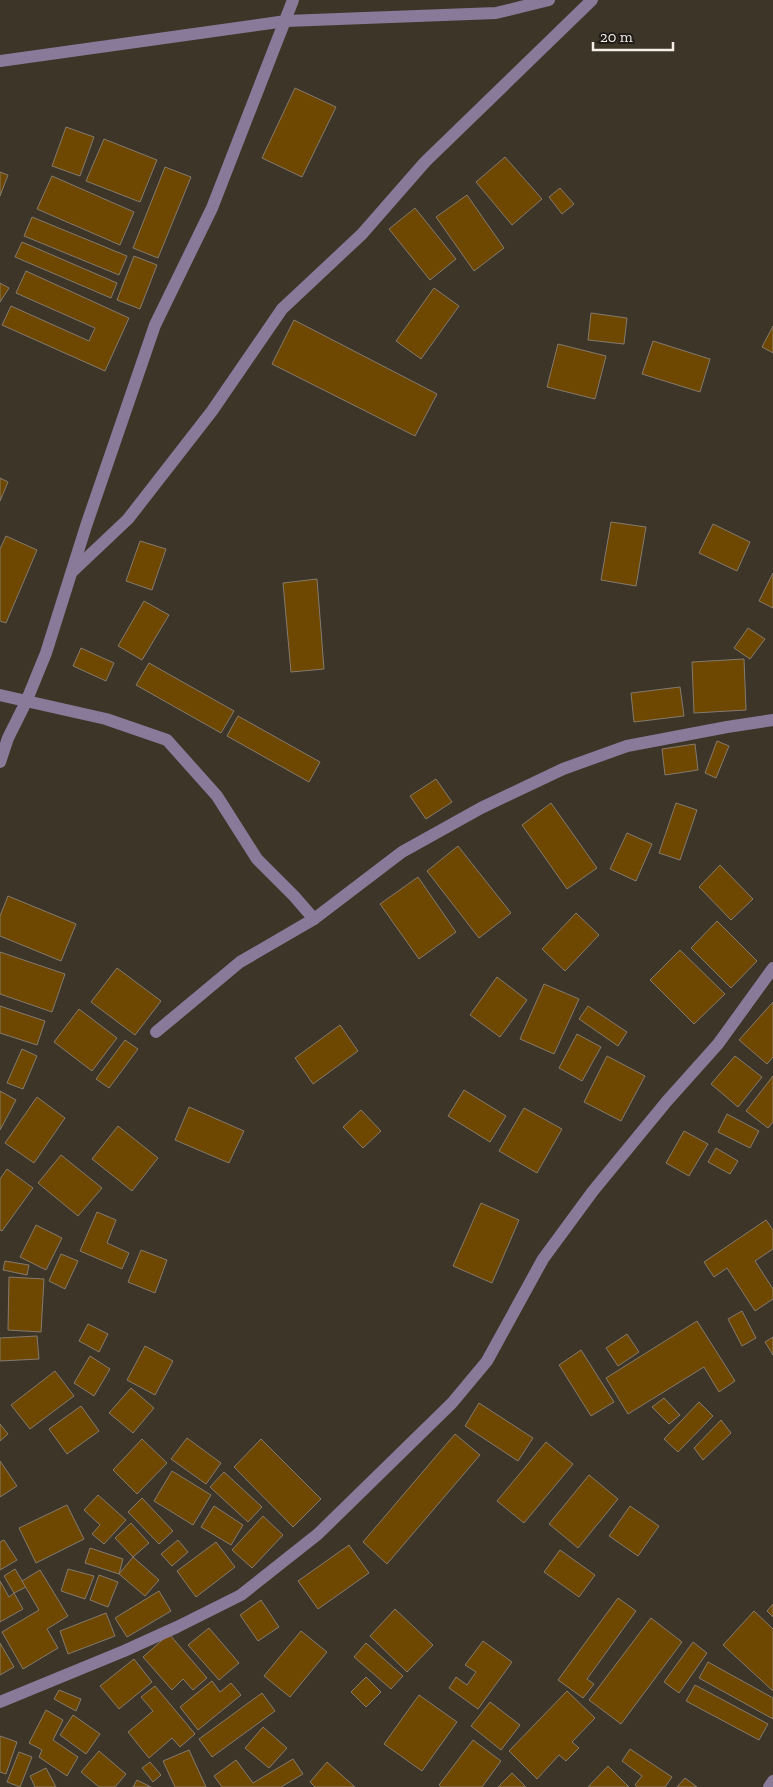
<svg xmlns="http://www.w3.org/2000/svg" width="773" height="1787" viewBox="0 0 773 1787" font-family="'Zilla Slab',serif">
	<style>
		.building { fill: #6e4800; stroke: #847a6d }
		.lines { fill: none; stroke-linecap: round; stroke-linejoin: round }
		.minor { stroke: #8a7a9a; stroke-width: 12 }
	</style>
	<rect width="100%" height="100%" fill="#3e3529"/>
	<!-- building -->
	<g class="building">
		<path d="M295,88L336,107L302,177L262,158Z"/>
		<path d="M66,127L94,137L80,176L52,166Z"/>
		<path d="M104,139L157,160L140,202L86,181Z"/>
		<path d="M505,157L542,199L512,225L476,182Z"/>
		<path d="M165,167L191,177L158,258L133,248Z"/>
		<path d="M0,172L8,175L0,196Z"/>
		<path d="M52,176L134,212L120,245L37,209Z"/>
		<path d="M560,188L574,204L562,214L549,197Z"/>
		<path d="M467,195L504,248L474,271L436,217Z"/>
		<path d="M415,208L456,259L430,280L389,229Z"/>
		<path d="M32,217L127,256L119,275L24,236Z"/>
		<path d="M22,242L117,283L111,298L15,257Z"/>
		<path d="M134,256L157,265L140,309L117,300Z"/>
		<path d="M26,271L129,318L105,371L2,325L11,306L89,341L95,328L16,293Z"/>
		<path d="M0,283L9,288L0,302Z"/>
		<path d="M434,288L459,306L421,359L396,341Z"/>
		<path d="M591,313L627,318L624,344L588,340Z"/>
		<path d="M294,320L437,394L415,436L272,364Z"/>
		<path d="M773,326V353L762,347Z"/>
		<path d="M653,341L710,359L700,392L642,374Z"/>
		<path d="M558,344L606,356L595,399L547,387Z"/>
		<path d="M0,478L8,482L0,501Z"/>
		<path d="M611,522L646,527L636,586L601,580Z"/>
		<path d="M713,524L750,542L737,571L699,553Z"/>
		<path d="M6,536L37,550L6,623L0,621V549Z"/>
		<path d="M140,541L166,549L152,590L126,581Z"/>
		<path d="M773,573V608L759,601Z"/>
		<path d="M317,579L324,669L291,672L283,583Z"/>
		<path d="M144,601L169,615L142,660L118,646Z"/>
		<path d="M748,628L765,639L750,659L734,648Z"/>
		<path d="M81,648L114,663L106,681L73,666Z"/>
		<path d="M744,659L746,710L694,713L692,662Z"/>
		<path d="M149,663L234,711L221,733L136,685Z"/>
		<path d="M680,687L684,716L634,722L631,693Z"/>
		<path d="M238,716L320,762L309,782L227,736Z"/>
		<path d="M717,741L729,746L716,778L705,773Z"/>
		<path d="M695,744L698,770L665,775L662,749Z"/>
		<path d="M436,779L452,802L426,819L410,796Z"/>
		<path d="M551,803L597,868L567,889L522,825Z"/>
		<path d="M676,803L697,810L680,860L659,853Z"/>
		<path d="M627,833L652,844L636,881L610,869Z"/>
		<path d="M458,846L511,913L479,938L427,871Z"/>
		<path d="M720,865L753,899L731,920L699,887Z"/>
		<path d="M418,877L456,932L419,959L380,904Z"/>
		<path d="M8,896L76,924L61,961L0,936V916Z"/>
		<path d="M576,913L599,935L565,971L542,949Z"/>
		<path d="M717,921L757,961L731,988L691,948Z"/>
		<path d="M680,950L725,994L694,1024L650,980Z"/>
		<path d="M0,952L65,974L52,1012L0,994Z"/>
		<path d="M117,968L161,1001L135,1035L91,1002Z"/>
		<path d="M497,977L527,1000L500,1037L470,1015Z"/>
		<path d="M544,984L579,999L554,1054L520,1039Z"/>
		<path d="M773,1002V1057L767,1064L739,1040Z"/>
		<path d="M0,1006L45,1021L37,1045L0,1033Z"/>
		<path d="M588,1006L627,1032L618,1046L579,1019Z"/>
		<path d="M79,1009L117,1038L92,1071L54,1042Z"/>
		<path d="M340,1025L358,1051L313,1084L295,1058Z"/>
		<path d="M577,1034L601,1047L582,1081L559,1068Z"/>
		<path d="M125,1040L138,1049L109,1088L96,1079Z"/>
		<path d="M22,1049L37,1056L23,1089L7,1083Z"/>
		<path d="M607,1056L645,1076L621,1121L584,1102Z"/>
		<path d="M735,1056L762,1077L738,1107L711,1084Z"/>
		<path d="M773,1076V1122L768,1128L746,1111Z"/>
		<path d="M464,1090L506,1116L490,1142L448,1116Z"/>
		<path d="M0,1091L16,1100L0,1130Z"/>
		<path d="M37,1097L65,1118L34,1163L5,1143Z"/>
		<path d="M189,1107L244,1131L229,1163L175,1140Z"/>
		<path d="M524,1108L562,1129L537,1173L499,1151Z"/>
		<path d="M361,1110L381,1131L363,1148L343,1127Z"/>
		<path d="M727,1114L759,1131L750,1148L718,1132Z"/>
		<path d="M118,1126L158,1158L132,1191L92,1159Z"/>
		<path d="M684,1131L708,1144L689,1176L666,1163Z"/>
		<path d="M716,1148L738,1161L730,1174L708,1162Z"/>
		<path d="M61,1155L102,1188L78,1216L38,1183Z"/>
		<path d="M7,1169L33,1188L2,1231L0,1230V1179Z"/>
		<path d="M481,1203L519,1220L492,1283L453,1266Z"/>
		<path d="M97,1212L116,1220L107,1243L129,1253L122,1269L80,1251Z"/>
		<path d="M766,1220L773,1230V1249L755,1261L773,1289V1299L755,1311L727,1268L714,1277L704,1262Z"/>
		<path d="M36,1225L62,1238L46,1270L20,1257Z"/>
		<path d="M141,1250L167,1260L155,1293L128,1282Z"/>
		<path d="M61,1254L78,1261L65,1289L49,1281Z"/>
		<path d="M5,1261L29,1265L27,1275L3,1270Z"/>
		<path d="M9,1277L44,1279L41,1332L8,1330Z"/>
		<path d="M742,1311L756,1338L742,1346L728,1319Z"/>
		<path d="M697,1321L735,1381L719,1392L704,1367L628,1414L606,1378Z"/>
		<path d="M88,1324L108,1334L99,1352L79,1341Z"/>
		<path d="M627,1334L639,1352L618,1366L606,1348Z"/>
		<path d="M37,1336L39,1359L0,1361V1338Z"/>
		<path d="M773,1337V1355L765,1342Z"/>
		<path d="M145,1346L173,1361L155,1395L127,1380Z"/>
		<path d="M581,1350L614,1402L591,1416L559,1365Z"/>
		<path d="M90,1356L110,1369L94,1396L74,1383Z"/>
		<path d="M55,1371L74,1396L30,1429L11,1405Z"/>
		<path d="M131,1388L154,1408L133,1433L109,1413Z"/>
		<path d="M664,1398L680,1415L669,1424L652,1407Z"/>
		<path d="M699,1402L713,1416L678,1452L664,1439Z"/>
		<path d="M479,1403L533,1438L518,1461L465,1426Z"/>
		<path d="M81,1406L99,1431L67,1454L49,1429Z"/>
		<path d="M721,1420L731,1433L703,1460L694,1448Z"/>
		<path d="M0,1424L8,1434L0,1441Z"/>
		<path d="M455,1434L480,1455L387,1564L363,1542Z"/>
		<path d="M187,1438L221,1463L206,1484L171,1459Z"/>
		<path d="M142,1439L167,1463L137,1494L113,1470Z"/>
		<path d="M261,1439L321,1499L293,1527L234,1467Z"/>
		<path d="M546,1442L573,1464L524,1523L497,1501Z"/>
		<path d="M0,1461L17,1486L0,1497Z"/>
		<path d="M172,1471L211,1495L193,1525L154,1501Z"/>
		<path d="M224,1472L262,1507L248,1522L210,1487Z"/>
		<path d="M589,1475L618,1499L578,1548L549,1524Z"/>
		<path d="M98,1495L126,1520L104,1544L92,1534L100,1525L84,1510Z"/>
		<path d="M142,1498L173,1531L159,1544L128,1512Z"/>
		<path d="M67,1505L84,1539L36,1563L19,1528Z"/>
		<path d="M214,1506L243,1525L231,1545L201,1527Z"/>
		<path d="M630,1506L659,1526L638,1556L609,1536Z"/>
		<path d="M263,1516L283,1535L252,1568L232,1550Z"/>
		<path d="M131,1523L149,1543L133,1557L115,1538Z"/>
		<path d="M4,1540L17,1560L0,1570V1542Z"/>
		<path d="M178,1540L188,1552L172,1566L161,1554Z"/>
		<path d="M216,1542L235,1567L196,1597L177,1571Z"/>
		<path d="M349,1545L369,1573L318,1609L298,1581Z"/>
		<path d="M90,1548L123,1559L119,1574L85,1563Z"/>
		<path d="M560,1550L595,1575L579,1597L544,1572Z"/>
		<path d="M133,1557L159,1580L145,1596L119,1574Z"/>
		<path d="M15,1569L26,1587L14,1593L4,1576Z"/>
		<path d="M68,1569L94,1576L85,1599L61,1591Z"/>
		<path d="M40,1570L68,1616L47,1629L58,1648L23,1669L2,1632L39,1610L22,1581Z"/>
		<path d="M99,1575L118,1582L108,1607L90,1600Z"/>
		<path d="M0,1581L9,1597L14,1593L23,1609L0,1622Z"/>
		<path d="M159,1591L171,1611L127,1637L115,1618Z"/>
		<path d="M618,1598L636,1611L587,1679L594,1684L583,1698L558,1680Z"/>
		<path d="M261,1600L279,1627L258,1641L240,1615Z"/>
		<path d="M773,1604V1617L767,1611Z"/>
		<path d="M395,1609L433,1645L407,1672L370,1636Z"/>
		<path d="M754,1611L773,1629V1691L723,1645Z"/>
		<path d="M106,1613L115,1636L68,1654L60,1631Z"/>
		<path d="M651,1618L682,1642L621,1724L589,1700Z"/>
		<path d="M209,1628L239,1663L219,1680L188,1645Z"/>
		<path d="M301,1631L327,1652L290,1697L264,1676Z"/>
		<path d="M169,1634L207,1678L193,1690L183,1679L172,1690L143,1657Z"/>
		<path d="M483,1641L512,1662L478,1709L449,1688L456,1677L467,1685L476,1672L465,1665Z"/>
		<path d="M693,1642L707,1653L679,1693L664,1682Z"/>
		<path d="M0,1643L14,1667L0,1675Z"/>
		<path d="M366,1643L403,1676L391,1689L354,1657Z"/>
		<path d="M134,1659L152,1682L119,1709L100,1686Z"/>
		<path d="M708,1662L773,1698V1719L699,1678Z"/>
		<path d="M366,1677L381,1692L366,1707L351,1692Z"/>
		<path d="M212,1681L220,1692L231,1683L241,1695L198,1730L180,1707Z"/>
		<path d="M695,1685L768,1724L759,1740L686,1701Z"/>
		<path d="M155,1686L195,1734L180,1747L172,1738L149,1758L128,1732L153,1711L141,1697Z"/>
		<path d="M59,1690L81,1699L76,1711L54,1699Z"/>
		<path d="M567,1691L595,1718L572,1742L579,1748L566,1761L559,1755L537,1779L509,1751Z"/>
		<path d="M262,1693L275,1711L212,1757L199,1739Z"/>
		<path d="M419,1695L457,1722L422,1771L384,1744Z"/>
		<path d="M490,1702L520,1725L501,1750L471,1726Z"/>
		<path d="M46,1710L63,1720L53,1740L78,1757L67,1776L39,1757L42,1750L29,1743Z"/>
		<path d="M73,1715L100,1734L86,1754L60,1735Z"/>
		<path d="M263,1727L287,1748L269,1768L245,1748Z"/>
		<path d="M0,1736L17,1742L6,1774L0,1772Z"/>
		<path d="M473,1740L501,1761L482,1787H441L439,1785Z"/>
		<path d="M630,1749L672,1777L665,1787H637L635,1785L642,1776L622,1761Z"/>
		<path d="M189,1750L206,1787H175L163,1761Z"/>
		<path d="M99,1751L126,1774L115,1787H99L81,1772Z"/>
		<path d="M19,1752L32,1757L20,1787L7,1782Z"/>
		<path d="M293,1759L303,1774L281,1787H222L214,1776L236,1760L253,1783Z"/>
		<path d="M150,1762L161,1775L153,1782L142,1768Z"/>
		<path d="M327,1762L355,1787H315L310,1782Z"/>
		<path d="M608,1766L629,1787H588Z"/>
		<path d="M46,1768L56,1787H35L30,1776Z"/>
		<path d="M512,1773L526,1787H498Z"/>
		<path d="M685,1778L697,1787H677Z"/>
		<path d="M137,1780L151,1787H133Z"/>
	</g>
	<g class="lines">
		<!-- minor -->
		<g class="minor">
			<path d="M0,61L286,21L496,13L549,0"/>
			<path d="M73,571L128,519L212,411L282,309L362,234L425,162L592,0"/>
			<path d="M0,695L106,719L167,740L217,796L257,859L294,896L314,919L402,852L481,808L563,769L627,746L727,727L773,720"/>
			<path d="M0,762L8,738L26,702L46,653L86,526L155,325L212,208L293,0"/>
			<path d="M156,1032L240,962L314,919"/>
			<path d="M0,1702L124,1651L177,1627L241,1595L318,1534L452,1403L487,1361L543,1259L593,1191L667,1101L718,1044L773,968"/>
			<path d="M769,1787L773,1781"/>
		</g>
	</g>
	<!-- scale -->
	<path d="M593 42v8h80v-8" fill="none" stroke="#f5efe8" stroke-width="2.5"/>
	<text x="600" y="42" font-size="15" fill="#f5efe8" stroke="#211d18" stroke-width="4" paint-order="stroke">20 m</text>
</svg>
